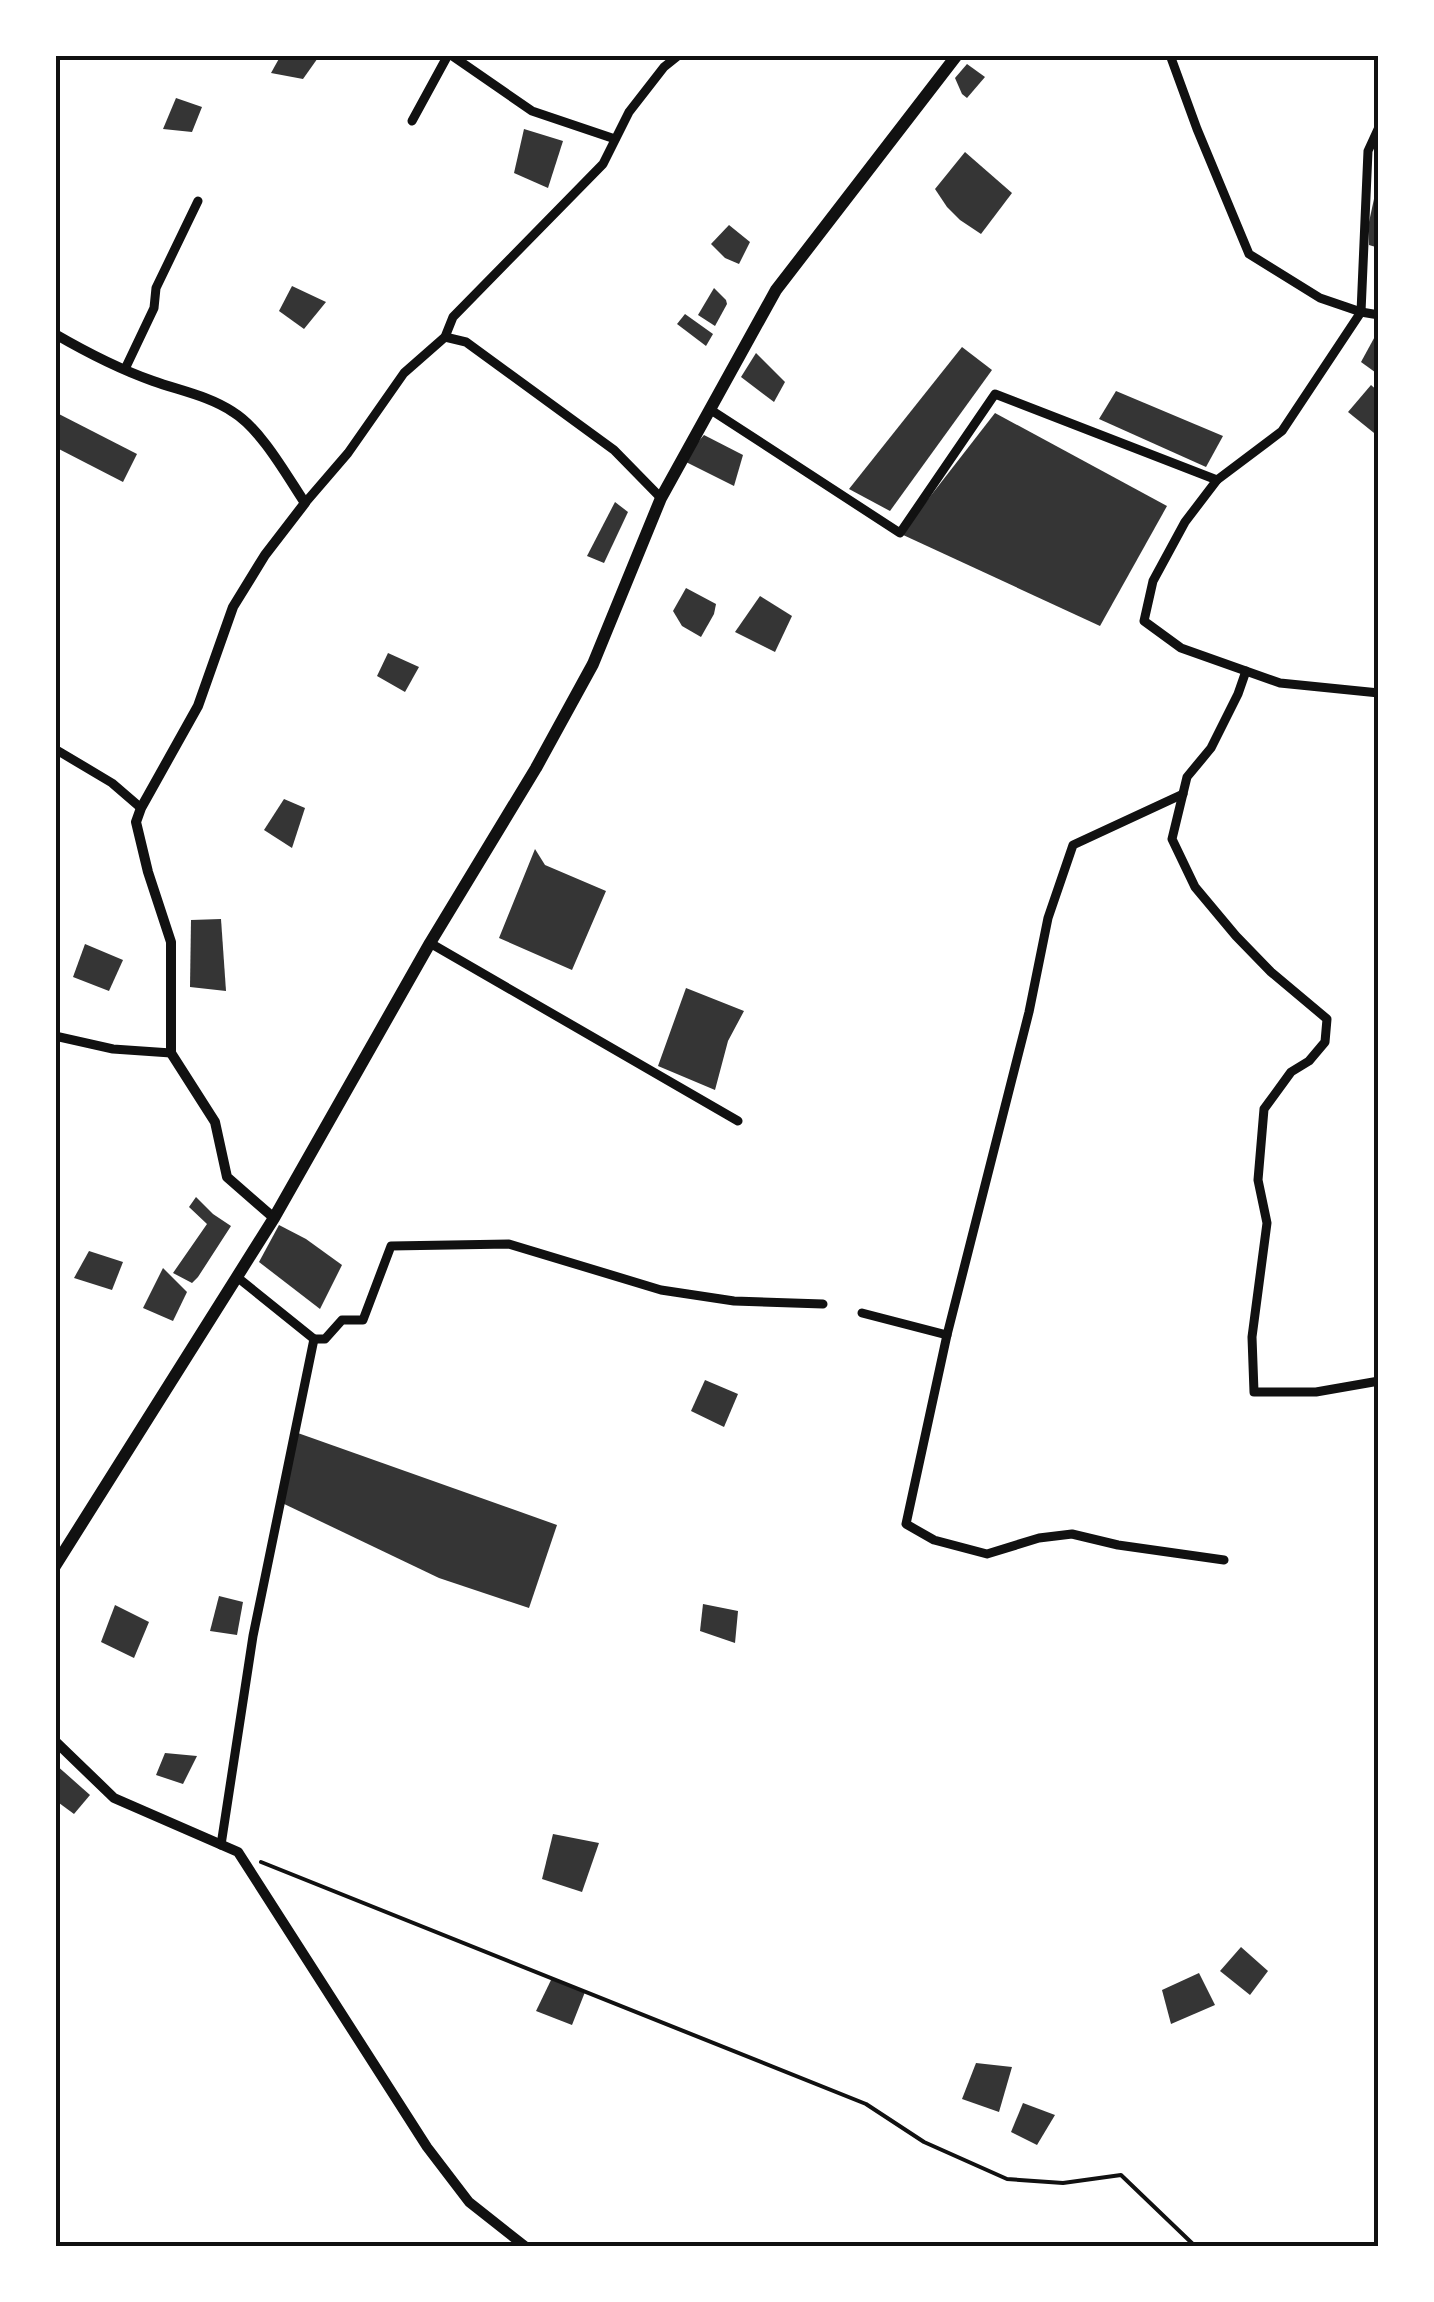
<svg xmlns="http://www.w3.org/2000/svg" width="1434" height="2302" viewBox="0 0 1434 2302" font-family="'Work Sans',sans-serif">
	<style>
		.building { fill: #353535 }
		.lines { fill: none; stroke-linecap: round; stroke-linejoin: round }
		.path { stroke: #111; stroke-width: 4 }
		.minor { stroke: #111; stroke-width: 9 }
		.tertiary { stroke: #111; stroke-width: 10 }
		.secondary { stroke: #111; stroke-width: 12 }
		.neatline { fill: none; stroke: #111; stroke-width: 4 }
	</style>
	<rect width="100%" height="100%" fill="#fff"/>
	<!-- building -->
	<g class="building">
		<path d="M281,55H320L303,79L271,73Z"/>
		<path d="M967,64L985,77L967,98L962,94L955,78Z"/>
		<path d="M176,98L202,107L192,132L163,129Z"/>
		<path d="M524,129L563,141L548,188L514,173Z"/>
		<path d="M965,152L1012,193L981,234L960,220L947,207L935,189Z"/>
		<path d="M1377,185H1379V248L1369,245V222Z"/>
		<path d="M729,225L750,242L739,264L725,258L711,244Z"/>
		<path d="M292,286L326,302L304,329L279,311Z"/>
		<path d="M714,288L726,300L727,304L715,326L698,315Z"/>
		<path d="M685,314L713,334L706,346L677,324Z"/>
		<path d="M1379,329V375L1361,362Z"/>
		<path d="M962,347L992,370L890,511L849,489Z"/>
		<path d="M756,353L785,382L774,402L741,377Z"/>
		<path d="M1371,385L1379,392V437L1348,412Z"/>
		<path d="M1116,391L1223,436L1206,467L1099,419Z"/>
		<path d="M55,412L137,454L123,482L55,447Z"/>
		<path d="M995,413L1167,506L1100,626L901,534Z"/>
		<path d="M704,435L743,455L734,486L682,460Z"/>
		<path d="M615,502L628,512L604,563L587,556Z"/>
		<path d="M686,588L716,604L714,614L701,637L682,626L673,611Z"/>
		<path d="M760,596L792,616L775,652L735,632Z"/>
		<path d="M388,653L419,667L405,692L377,676Z"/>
		<path d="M284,799L305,808L292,848L264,830Z"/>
		<path d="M535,849L545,865L606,891L572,970L499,938Z"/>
		<path d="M221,919L226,991L190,987L191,920Z"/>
		<path d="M85,944L123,960L109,991L73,977Z"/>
		<path d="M686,988L744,1011L728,1041L715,1090L658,1066Z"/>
		<path d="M196,1197L213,1214L231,1226L198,1277L192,1283L173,1273L207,1224L189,1207Z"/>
		<path d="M279,1225L306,1239L342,1265L320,1309L259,1262Z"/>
		<path d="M89,1251L123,1262L112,1290L74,1278Z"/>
		<path d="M163,1268L187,1292L173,1321L143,1308Z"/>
		<path d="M705,1380L738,1394L724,1427L691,1411Z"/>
		<path d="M295,1432L557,1525L529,1608L439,1578L280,1502Z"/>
		<path d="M219,1596L243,1602L237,1635L210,1631Z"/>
		<path d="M703,1604L738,1611L735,1643L700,1631Z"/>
		<path d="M115,1605L149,1622L134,1658L101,1642Z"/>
		<path d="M165,1753L197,1756L183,1784L156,1775Z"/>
		<path d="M55,1764L90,1795L74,1814L55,1800Z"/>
		<path d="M553,1834L599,1843L582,1892L542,1879Z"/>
		<path d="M1241,1947L1268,1971L1250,1995L1220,1971Z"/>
		<path d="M1199,1973L1215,2005L1171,2024L1162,1990Z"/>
		<path d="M552,1978L585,1992L572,2025L536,2011Z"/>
		<path d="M976,2063L1012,2067L999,2112L962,2099Z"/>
		<path d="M1023,2103L1055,2115L1037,2145L1011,2132Z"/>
	</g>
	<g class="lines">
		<!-- path -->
		<path class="path" d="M261,1862L866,2104L924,2142L1007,2179L1063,2183L1121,2175L1196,2247"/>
		<!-- minor -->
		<g class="minor">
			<path d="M451,55L532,111L615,139"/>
			<path d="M1170,55L1197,129L1249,254L1320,298L1361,312L1379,315"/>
			<path d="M412,121L448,55"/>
			<path d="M445,337L466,342L614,450L661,498"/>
			<path d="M125,369L154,308L156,288L198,201"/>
			<path d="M711,410L900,533L995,394L1217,480L1282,431L1361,312L1368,151L1379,127"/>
			<path d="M1217,480L1185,522L1153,581L1144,621L1181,648L1280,683L1379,693"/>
			<path d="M305,503L348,453L404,373L445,337L453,317L603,164L629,112L664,67L679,55"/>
			<path d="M1246,671L1238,694L1211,748L1187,777L1172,839L1195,887L1236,936L1271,972L1327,1019L1325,1042L1309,1061L1291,1072L1264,1109L1258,1180L1267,1223L1252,1337L1254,1392H1316L1379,1381"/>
			<path d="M55,749L112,783L141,808"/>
			<path d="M1183,794L1073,845L1048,918L1029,1012L947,1335L906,1524L934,1540L987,1554L1039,1538L1072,1534L1118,1545L1224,1560"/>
			<path d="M430,943L738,1121"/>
			<path d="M55,1036L113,1049L171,1053"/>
			<path d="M862,1313L947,1335"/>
			<path d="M314,1339H325L342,1320H363L391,1246L509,1244L661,1290L734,1301L823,1304"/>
			<path d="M221,1845L253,1636L314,1339L237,1277"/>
		</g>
		<!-- tertiary -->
		<g class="tertiary">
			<path d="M55,334C86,352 119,369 153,381C181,391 209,396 233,412C261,429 287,476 305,503L265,555L233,607L198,706L141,808L136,822L148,872L171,942V1053L215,1122L227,1177L274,1218"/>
			<path d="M55,1741L114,1798L238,1852L427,2147L469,2202L526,2247"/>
		</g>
		<!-- secondary -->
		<path class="secondary" d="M55,1566L274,1218L430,943L536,768L593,664L661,498L776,290L957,55"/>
	</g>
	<!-- border -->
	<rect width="1434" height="2302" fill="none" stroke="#ffffff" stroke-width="115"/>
	<rect x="58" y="58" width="1318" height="2186" class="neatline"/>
</svg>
